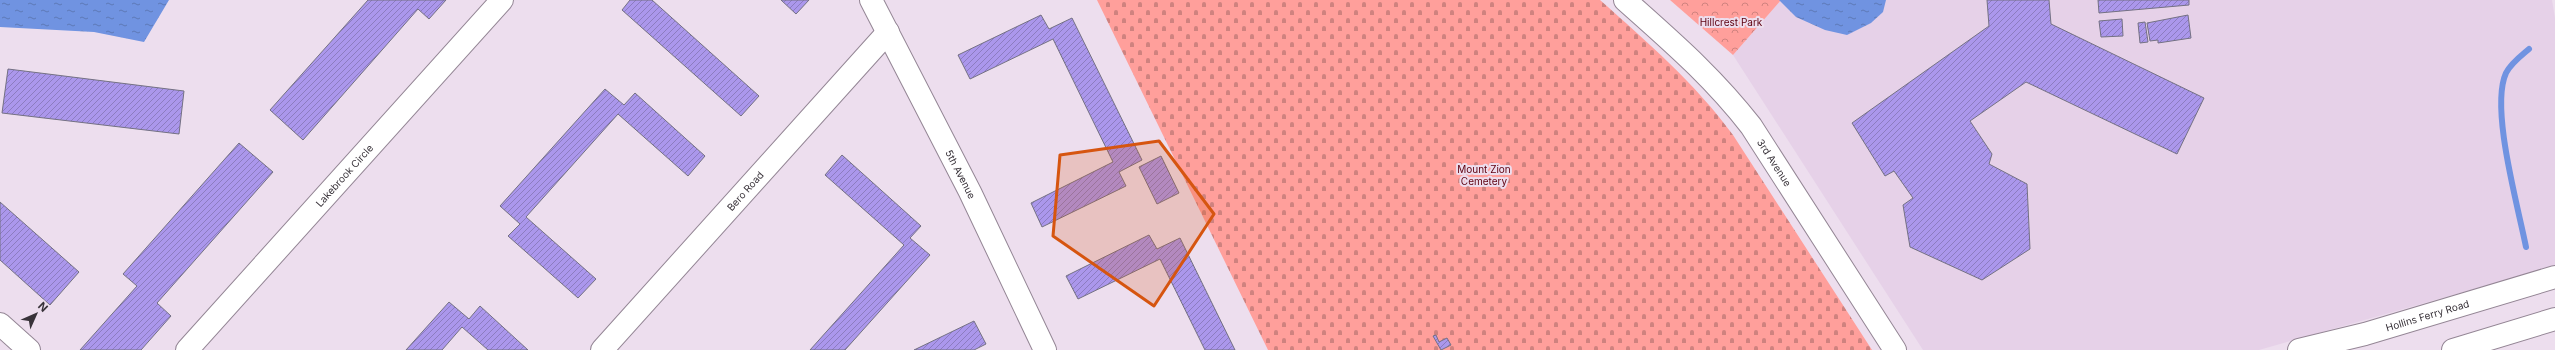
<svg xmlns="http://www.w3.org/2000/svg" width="2555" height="350" viewBox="0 0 2555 350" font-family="Inter,sans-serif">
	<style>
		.built { fill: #e6d1e8 }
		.cemetery { fill: url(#cemetery-stones) }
		.park { fill: url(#park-crowns) }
		.water { fill: url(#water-ripples) }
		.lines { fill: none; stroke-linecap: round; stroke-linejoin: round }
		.stream { stroke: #7093e1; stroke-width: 6 }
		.building { fill: url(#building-hatch); stroke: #747183 }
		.minor-casing { stroke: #948695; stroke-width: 24 }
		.tertiary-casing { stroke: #948695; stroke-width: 24 }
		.minor { stroke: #fff; stroke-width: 22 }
		.tertiary { stroke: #fff; stroke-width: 22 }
		.marked { fill: #d65510; fill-opacity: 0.2; stroke: #d65510; stroke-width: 3; stroke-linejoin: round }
		.labels { text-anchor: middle; stroke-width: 4; stroke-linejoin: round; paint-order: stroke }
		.park-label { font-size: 10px; fill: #5e000f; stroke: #eddeee }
		.street-label { font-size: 10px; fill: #383239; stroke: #eddeee }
	</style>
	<defs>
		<pattern id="cemetery-stones" width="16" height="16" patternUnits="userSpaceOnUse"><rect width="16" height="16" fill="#ff9f9b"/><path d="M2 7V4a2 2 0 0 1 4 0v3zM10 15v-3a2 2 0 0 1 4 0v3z" fill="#cf827f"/></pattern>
		<pattern id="park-crowns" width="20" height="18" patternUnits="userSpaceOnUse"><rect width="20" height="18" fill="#ff9f9b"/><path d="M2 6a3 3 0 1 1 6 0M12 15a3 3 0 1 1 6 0" fill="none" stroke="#cf827f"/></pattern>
		<pattern id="water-ripples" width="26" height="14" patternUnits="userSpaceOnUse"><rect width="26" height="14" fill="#7093e1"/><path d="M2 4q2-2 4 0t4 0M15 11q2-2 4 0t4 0" fill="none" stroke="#5d79b7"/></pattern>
		<pattern id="building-hatch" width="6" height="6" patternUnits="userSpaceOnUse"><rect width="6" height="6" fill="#ab97ec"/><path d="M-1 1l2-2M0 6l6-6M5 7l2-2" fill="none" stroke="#8c7cc0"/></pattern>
	</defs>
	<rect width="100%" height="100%" fill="#eddeee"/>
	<!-- built -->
	<path class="built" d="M1781,0H2552L2555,18V266L2259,350H1923L1733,55Z"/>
	<!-- cemetery -->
	<path class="cemetery" d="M1097,0H1600C1647,42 1695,83 1733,135L1872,350H1268Z"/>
	<!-- park -->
	<path class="park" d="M1670,0H1781L1733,55Z"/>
	<!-- water -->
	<g class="water">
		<path d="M0,0H169L144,42L94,32L0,27Z"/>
		<path d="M1779,0H1886L1883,12L1871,23L1847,35L1825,30L1796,17Z"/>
	</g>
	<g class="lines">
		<!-- stream -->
		<path class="stream" d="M2526,247C2518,206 2490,108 2506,73C2511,63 2522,55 2529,49"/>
	</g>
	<!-- building -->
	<g class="building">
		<path d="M368,0H446L429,19L418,9L303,140L270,110Z"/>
		<path d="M630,0H652L759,96L741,116L622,10Z"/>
		<path d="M781,0H809L796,14Z"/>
		<path d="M1987,0H2049L2051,24L2204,98L2177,154L2026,82L1970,121L1992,154L1989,164L2027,184L2030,249L1982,280L1910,247L1903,205L1913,198L1894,171L1885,176L1852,123L1989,26Z"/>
		<path d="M2098,0H2189V5L2099,13Z"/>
		<path d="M1041,15L1049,29L1072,18L1142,160L1119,172L1126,186L1042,227L1031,203L1113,162L1053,39L970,79L958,55Z"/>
		<path d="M2188,15L2191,38L2158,43V40L2150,41L2147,23Z"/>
		<path d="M2122,19L2123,36L2101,37L2099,21Z"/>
		<path d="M2145,22L2148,42L2140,43L2138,23Z"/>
		<path d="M8,69L184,91L179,134L2,113Z"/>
		<path d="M605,89L624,105L635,93L705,156L688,176L618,114L526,217L596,279L578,298L508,236L520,224L500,206Z"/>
		<path d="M239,143L273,172L157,303L171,316L141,350H80L137,286L123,274Z"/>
		<path d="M842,155L921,226L910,238L930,255L845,350H810L904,245L825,175Z"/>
		<path d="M1161,156L1179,193L1157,204L1139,167Z"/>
		<path d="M0,202L79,272L50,305L0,260Z"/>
		<path d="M1149,235L1157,249L1180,238L1235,350H1205L1160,259L1078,299L1066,276Z"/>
		<path d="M449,302L469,319L480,306L528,350H488L462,327L442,350H406Z"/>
		<path d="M974,321L986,344L974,350H914Z"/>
		<path d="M1436,335L1439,342L1447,338L1451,345L1441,350L1433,336Z"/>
	</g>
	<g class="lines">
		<!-- minor casing -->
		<g class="minor-casing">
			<g id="minor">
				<path id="s1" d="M871,0L970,192L1045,350"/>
				<path d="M0,324L29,350"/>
				<path id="s2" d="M187,350L502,0"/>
				<path id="s3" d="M602,350L888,32"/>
			</g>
		</g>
		<!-- tertiary casing -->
		<g class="tertiary-casing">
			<g id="tertiary">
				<path id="s4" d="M1625,0C1672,42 1712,76 1751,126L1895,350"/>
				<path id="s5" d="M2299,350L2365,334L2555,277"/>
				<path d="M2453,350L2555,319"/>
			</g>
		</g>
		<!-- minor -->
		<use href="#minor" class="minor"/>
		<!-- tertiary -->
		<use href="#tertiary" class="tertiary"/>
	</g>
	<!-- marked area -->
	<path class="marked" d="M1159,141L1214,214L1154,306L1053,236L1060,155Z"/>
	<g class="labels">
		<!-- park labels -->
		<g class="park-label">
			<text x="1731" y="26">Hillcrest Park</text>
			<text x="1484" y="173">Mount Zion<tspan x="1484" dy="12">Cemetery</tspan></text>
		</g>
		<!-- street labels -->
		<g class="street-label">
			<text dy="4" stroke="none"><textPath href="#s4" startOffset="222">3rd Avenue</textPath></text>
			<text dy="4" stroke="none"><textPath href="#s1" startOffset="196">5th Avenue</textPath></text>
			<text dy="4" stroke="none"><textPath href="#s2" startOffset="235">Lakebrook Circle</textPath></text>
			<text dy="4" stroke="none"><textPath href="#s3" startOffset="214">Bero Road</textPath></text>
			<text dy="4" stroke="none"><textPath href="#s5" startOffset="133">Hollins Ferry Road</textPath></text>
		</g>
	</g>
	<!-- north arrow -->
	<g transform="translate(36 314) rotate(45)" stroke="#eddeee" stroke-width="3" paint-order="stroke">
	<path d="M0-3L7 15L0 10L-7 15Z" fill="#383239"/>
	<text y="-6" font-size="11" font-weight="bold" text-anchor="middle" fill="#383239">N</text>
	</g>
</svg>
